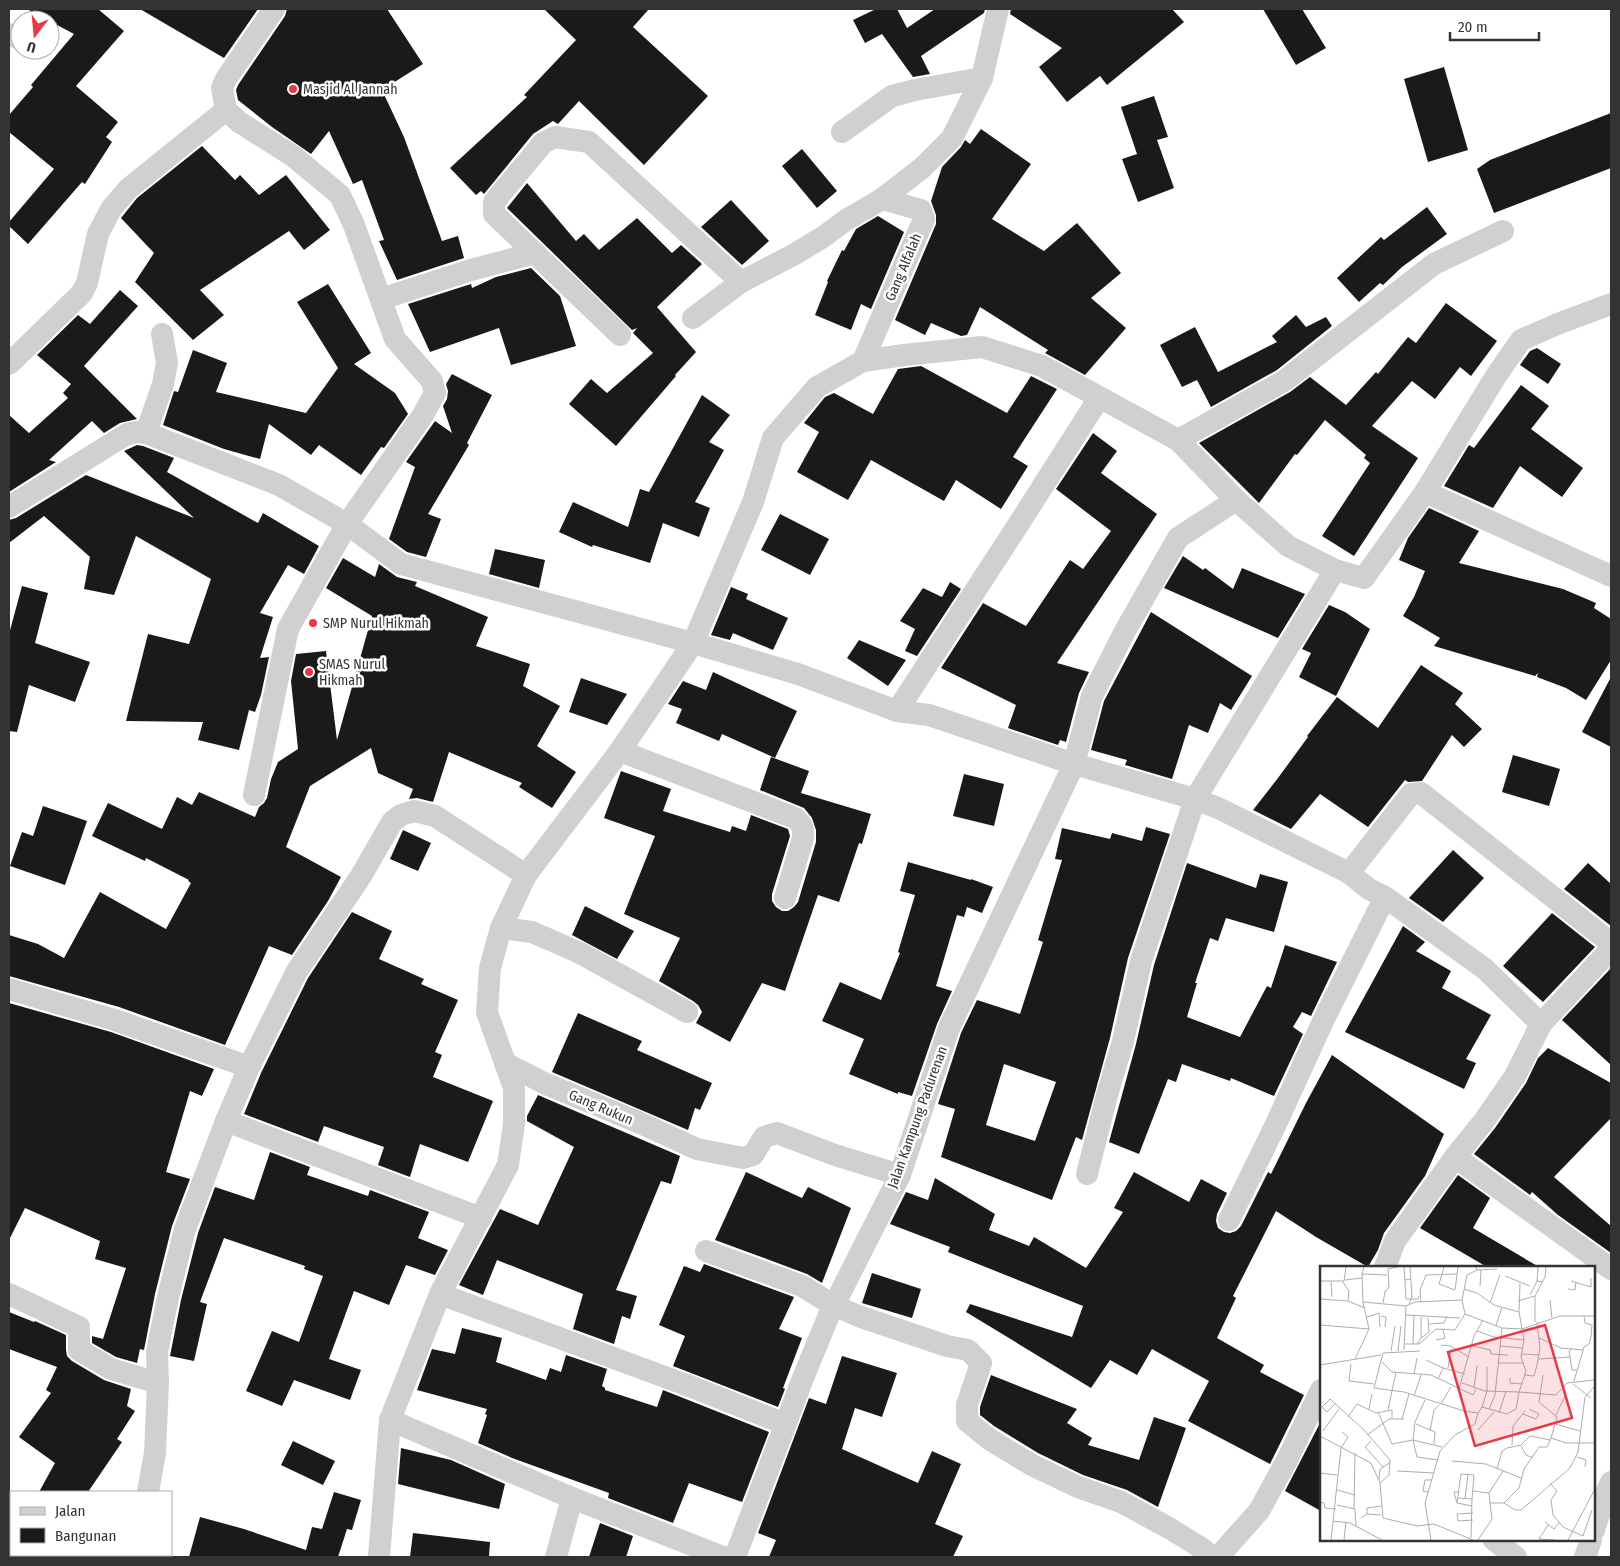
<svg xmlns="http://www.w3.org/2000/svg" width="1620" height="1566" viewBox="0 0 1620 1566" font-family="'Fira Sans Condensed',sans-serif">
	<style>
		.building { fill: #1a1a1a; fill-rule: evenodd }
		.lines { fill: none; stroke-linecap: round; stroke-linejoin: round }
		.street { stroke: #d0d0d0; stroke-width: 22 }
		.poi-dot { fill: #e63946; stroke: #fff; stroke-width: 2 }
		.labels { text-anchor: middle; stroke-width: 5; stroke-linejoin: round; paint-order: stroke }
		.poi-label { font-size: 14px; fill: #333; stroke: #fff; text-anchor: start }
		.street-label { font-size: 14px; fill: #333; stroke: #fff }
		.inset-road { fill: none; stroke: #adadad; stroke-width: 1 }
		.view { fill: #e63946; fill-opacity: 0.15; stroke: #e63946; stroke-width: 2.5 }
		.inset-edge { fill: none; stroke: #333; stroke-width: 2.5 }
	</style>
	<rect width="100%" height="100%" fill="#fff"/>
	<!-- building -->
	<g class="building">
		<path d="M27,9H98L124,31L76,86L118,122L106,137L112,142L85,184L82,182L28,244L9,226V222L54,169L9,132V115L33,87L31,85L74,34Z"/>
		<path d="M140,9H258L224,58Z"/>
		<path d="M287,9H387L423,64L382,90L404,137L442,241L458,236L464,258L397,280L379,241L384,240L362,180L353,184L329,131L311,154L272,127L238,100L236,90L238,85L285,16Z"/>
		<path d="M544,9H649L633,27L708,96L644,165L579,101L558,124L553,121L533,134L484,194L481,191L476,195L450,168L527,97L524,95L576,40Z"/>
		<path d="M876,9H897L907,28L935,9H985L984,13L921,56L930,74L913,77L882,34L865,43L853,20Z"/>
		<path d="M1011,9H1172L1184,22L1107,85L1100,76L1067,102L1039,67L1062,48L1010,14Z"/>
		<path d="M1263,9H1302L1326,48L1296,65Z"/>
		<path d="M1444,67L1468,150L1428,162L1404,79Z"/>
		<path d="M1154,96L1168,137L1157,140L1174,188L1138,202L1122,159L1137,154L1121,107Z"/>
		<path d="M1611,113V168L1494,213L1477,169L1490,160Z"/>
		<path d="M981,129L1031,164L992,219L1044,251L1077,223L1121,273L1091,298L1126,328L1085,375L1045,353L1048,350L980,307L967,335L961,336L931,323L925,335L895,320L936,224V215L931,201L942,167L961,147L965,140L970,144Z"/>
		<path d="M202,146L235,180L240,175L259,195L286,175L330,230L304,250L289,231L200,290L224,315L193,340L135,282L154,253L121,218L137,198Z"/>
		<path d="M802,149L837,191L817,208L782,166Z"/>
		<path d="M527,183L576,241L584,234L599,250L637,218L672,253L681,245L702,264L657,307L696,352L675,375L676,376L616,446L569,404L591,379L607,393L653,353L633,333L637,328L632,330L507,208Z"/>
		<path d="M731,200L769,241L742,265L701,227Z"/>
		<path d="M1427,207L1447,234L1402,267L1383,285L1380,283L1359,302L1337,278L1381,237L1384,240Z"/>
		<path d="M878,216L904,232L871,309L861,304L851,330L815,315L828,282L827,281L842,250L844,251L856,229Z"/>
		<path d="M531,268L560,296L576,346L511,365L499,328L430,352L408,304L471,284L472,288L496,277Z"/>
		<path d="M328,284L371,353L354,364L395,393L408,414L384,448L381,447L361,475L319,445L311,455L269,424L260,459L224,449L163,425L174,391L178,392L193,350L227,363L216,392L306,413L338,368L297,302Z"/>
		<path d="M120,290L138,306L84,366L137,419L120,423L104,433L92,421L49,460L56,462L9,492V415L29,433L68,398L63,393L71,384L37,355L78,315L90,324Z"/>
		<path d="M1446,303L1497,341L1471,376L1460,367L1435,399L1412,381L1372,426L1418,458L1354,556L1322,536L1370,463L1364,458L1366,455L1325,420L1297,455L1295,454L1259,503L1199,443L1290,392L1310,377L1346,405L1376,372L1378,374L1408,337L1416,343Z"/>
		<path d="M1296,315L1306,327L1326,317L1332,326L1277,370L1211,407L1197,380L1182,387L1160,345L1195,327L1218,372L1277,342L1272,336Z"/>
		<path d="M1537,348L1561,364L1548,384L1520,365L1530,351Z"/>
		<path d="M921,366L1007,413L1031,376L1057,389L1013,457L1028,466L1001,509L956,480L944,501L871,460L848,500L797,472L819,432L804,423L825,397L834,393L873,414L898,369Z"/>
		<path d="M452,374L492,395L467,443L469,445L428,514L441,519L426,557L407,552L389,539L415,467L406,462L435,421L452,433L443,406L447,399L448,391L446,384Z"/>
		<path d="M1521,385L1549,406L1531,429L1583,468L1562,497L1520,466L1493,508L1444,486L1469,445L1474,448Z"/>
		<path d="M702,395L730,415L709,442L724,450L695,502L710,508L699,537L663,523L650,563L593,545L592,547L559,532L573,502L628,527L640,489L649,492Z"/>
		<path d="M1093,433L1117,451L1101,473L1157,514L1057,663L1089,672L1079,693L1066,742L1060,740L1058,745L1008,728L1016,705L941,668L983,603L1026,626L1070,560L1083,569L1111,531L1056,489Z"/>
		<path d="M137,445L143,446L174,458L167,472L258,523L263,513L319,546L304,574L288,565L260,613L273,617L260,658L269,657L261,695L255,712L249,710L239,750L198,740L203,722L126,721L148,634L189,644L211,579L136,536L114,595L84,589L90,557L44,516L9,543V520L16,518L86,475L194,518L124,451Z"/>
		<path d="M1429,508L1479,531L1459,563L1563,589L1596,603L1594,608L1611,619V660L1586,700L1566,688L1537,677L1538,673L1535,676L1434,646L1440,638L1403,616L1414,597L1425,571L1399,560L1408,538Z"/>
		<path d="M780,514L829,539L810,575L761,550Z"/>
		<path d="M495,549L545,560L539,588L489,574Z"/>
		<path d="M1183,556L1203,570L1205,568L1233,589L1242,568L1305,594L1278,638L1164,588Z"/>
		<path d="M343,558L375,577L379,564L397,577L417,582L415,586L488,617L476,646L530,664L523,686L560,706L537,746L576,772L552,808L519,787L522,783L449,752L433,802L417,798L409,799L413,789L378,773L371,748L310,786L286,847L341,877L328,901L292,955L269,946L225,1045L119,1007L9,976V935L38,944L64,958L100,892L166,929L191,883L188,881L189,880L146,858L145,861L92,836L108,803L162,829L177,797L192,805L199,792L255,817L259,807L264,803L267,798L271,779L278,762L298,749L291,681L296,654L326,651L337,740L372,616L326,588Z"/>
		<path d="M950,582L961,589L917,656L905,651L915,629L900,621L923,588L942,597Z"/>
		<path d="M22,586L48,593L35,643L90,662L75,702L29,685L17,732L9,731V634Z"/>
		<path d="M731,587L748,594L746,599L788,618L773,650L733,633L730,640L711,635Z"/>
		<path d="M1329,605L1345,612L1370,629L1336,696L1299,677L1311,653L1302,649Z"/>
		<path d="M1151,612L1252,676L1231,710L1220,703L1208,733L1189,725L1172,779L1125,765L1127,760L1091,750L1104,701Z"/>
		<path d="M859,640L906,660L888,686L847,658Z"/>
		<path d="M1421,665L1463,693L1455,704L1482,729L1464,747L1452,735L1422,781L1408,782L1405,780L1368,827L1320,794L1291,829L1253,810L1278,778L1308,737L1307,736L1337,697L1378,728Z"/>
		<path d="M713,672L797,711L775,758L722,734L719,741L676,723L682,709L668,704L683,681L706,690Z"/>
		<path d="M1611,677V747L1582,732Z"/>
		<path d="M581,678L627,694L607,725L569,712Z"/>
		<path d="M1513,755L1560,769L1549,806L1502,792Z"/>
		<path d="M771,757L809,771L801,793L871,814L862,844L859,843L839,902L818,895L785,991L762,983L730,1042L696,1023L702,1012L698,1005L693,1001L659,981L680,938L624,914L655,836L604,818L621,771L671,789L663,811L730,832L732,826L746,831L751,815L788,829L790,836L772,894V901L776,907L782,911H788L794,907L798,902L816,842V830L812,818L804,808L760,790Z"/>
		<path d="M964,774L1004,784L994,826L953,816Z"/>
		<path d="M43,806L87,821L65,885L10,866L22,832L33,836Z"/>
		<path d="M1146,827L1170,834L1128,958L1110,1038L1082,1140L1076,1137L1052,1200L941,1157L955,1109L938,1104L961,1033L977,1000L1020,1014L1043,942L1038,940L1062,860L1055,859L1062,828L1110,839L1112,833L1142,841ZM1004,1064L1056,1082L1035,1141L986,1125Z"/>
		<path d="M403,830L431,843L418,871L390,859Z"/>
		<path d="M1453,850L1484,878L1443,922L1409,898Z"/>
		<path d="M908,862L971,880V879L993,887L982,913L967,907L964,917L957,915L936,986L952,991L937,1024L912,1096L898,1092V1094L849,1074L864,1039L822,1021L840,982L881,1000L900,953L898,952L915,895L900,891Z"/>
		<path d="M1187,863L1256,888L1260,874L1288,882L1274,932L1226,918L1218,941L1210,938L1195,983H1197L1187,1017L1240,1037L1267,986L1271,988L1285,945L1337,962L1311,1016L1302,1012L1293,1027L1303,1034L1274,1096L1231,1078L1230,1081L1182,1064L1176,1082L1168,1079L1139,1154L1109,1142L1136,1044L1154,965Z"/>
		<path d="M1588,863L1611,884V926L1564,889Z"/>
		<path d="M585,906L634,931L617,959L572,935Z"/>
		<path d="M352,912L392,931L379,959L424,979L421,984L458,1000L435,1052L442,1055L433,1077L493,1101L468,1162L420,1144L410,1177L378,1165L384,1147L324,1126L318,1142L244,1114L261,1073L308,978Z"/>
		<path d="M1552,913L1595,947L1543,1002L1503,966Z"/>
		<path d="M1403,926L1425,942L1416,951L1451,971L1442,988L1491,1015L1466,1059L1476,1063L1464,1089L1345,1032Z"/>
		<path d="M1611,968V1065L1562,1020Z"/>
		<path d="M9,1003L111,1032L214,1069L202,1096L190,1091L166,1172L190,1179L172,1226L155,1294L144,1350L140,1349L137,1363L116,1357L92,1343V1336L103,1339L126,1268L95,1259L100,1241L25,1208L9,1240Z"/>
		<path d="M578,1013L642,1041L637,1050L712,1083L700,1110L695,1108L688,1130L552,1072Z"/>
		<path d="M1548,1048L1611,1083V1118L1554,1177L1611,1226V1253L1558,1215L1532,1192L1530,1195L1474,1154L1495,1128L1526,1083L1538,1058Z"/>
		<path d="M1332,1055L1444,1134L1425,1176L1384,1233L1378,1250L1368,1267L1316,1237L1276,1211L1233,1296L1236,1298L1217,1338L1264,1365L1260,1372L1304,1395L1270,1464L1188,1421L1209,1381L1152,1349L1137,1375L1110,1360L1091,1388L966,1312L970,1304L1072,1337L1083,1306L948,1252L950,1247L890,1224L906,1192L928,1200L935,1178L995,1214L989,1230L1029,1246L1034,1237L1086,1268L1123,1212L1114,1208L1134,1172L1189,1202L1201,1179L1227,1193L1217,1214L1216,1221L1218,1228L1224,1232L1230,1233L1236,1231L1241,1226L1268,1172L1271,1174L1306,1103Z"/>
		<path d="M538,1095L680,1156L671,1184L661,1181L616,1290L637,1296L630,1319L622,1316L614,1344L573,1329L583,1294L497,1260L483,1295L459,1285L500,1209L538,1225L574,1147L527,1121V1116Z"/>
		<path d="M270,1152L310,1167L307,1175L368,1196L370,1190L429,1212L418,1238L448,1250L435,1275L406,1265L389,1305L354,1291L329,1359L361,1370L350,1400L294,1380L282,1406L246,1391L272,1331L299,1342L323,1276L304,1269L305,1266L224,1238L200,1302L207,1304L194,1361L170,1356L181,1300L198,1233L215,1187L254,1200Z"/>
		<path d="M746,1172L802,1198L808,1187L851,1208L822,1283L807,1274L715,1240Z"/>
		<path d="M1458,1175L1490,1198L1473,1228L1539,1267H1487L1420,1228Z"/>
		<path d="M704,1264L794,1297L779,1329L802,1338L783,1388L785,1389L778,1407L673,1366L685,1336L659,1325L684,1266L700,1272Z"/>
		<path d="M872,1273L921,1289L912,1318L862,1303Z"/>
		<path d="M9,1312L34,1322L35,1321L66,1335V1350L67,1356L72,1361L104,1380L131,1389L127,1406L135,1411L117,1439L122,1442L88,1492H39L55,1463L19,1437L51,1393L46,1390L57,1367L9,1349Z"/>
		<path d="M462,1328L502,1338L496,1362L546,1380L550,1368L561,1372L566,1355L607,1369L602,1386L605,1388V1390L657,1407L663,1390L769,1432L742,1502L689,1483L673,1523L608,1498L609,1493L512,1458L478,1443L487,1415L485,1414L487,1409L417,1390L432,1349L455,1354Z"/>
		<path d="M842,1356L897,1373L882,1417L855,1408L842,1449L918,1483L932,1451L961,1464L935,1524L963,1536L953,1557H769L776,1540L758,1533L809,1398L826,1404Z"/>
		<path d="M991,1375L1077,1409L1067,1423L1092,1438L1088,1445L1139,1460L1154,1417L1186,1428L1158,1507L1127,1490L1083,1475L1038,1453L994,1426L980,1415V1407Z"/>
		<path d="M1319,1425L1321,1426V1511L1285,1491Z"/>
		<path d="M293,1441L335,1461L323,1485L281,1465Z"/>
		<path d="M401,1448L451,1460L505,1484L499,1509L398,1484Z"/>
		<path d="M334,1492L361,1500L352,1530L347,1529L338,1557H189L200,1517L244,1529L306,1550L312,1527L322,1529Z"/>
		<path d="M600,1523L633,1536L626,1557H589Z"/>
		<path d="M413,1533L490,1542L489,1557H410Z"/>
	</g>
	<g class="lines">
		<!-- street -->
		<g class="street">
			<path d="M9,34L20,39"/>
			<path d="M842,132L892,96L915,90L982,78"/>
			<path d="M381,299L471,270L535,253"/>
			<path d="M693,318L741,282L795,254L823,237L846,220L882,199L922,168L952,138L982,78L998,9"/>
			<path d="M620,335L494,214V202L543,143L555,137L589,142L741,282"/>
			<path d="M863,361L924,219L921,210L882,199"/>
			<path d="M9,364L82,293L87,283L98,234L111,209L128,189L226,110"/>
			<path d="M146,433L163,384L167,363L162,334"/>
			<path d="M1178,440L1284,381L1434,264L1503,231"/>
			<path d="M1425,492L1496,376L1521,340L1560,323L1611,304"/>
			<path d="M9,507L127,434L136,432L146,433L279,485L347,524L401,564L693,643L753,502L773,438L817,387L863,361L904,355L982,347L1042,366L1178,440L1236,500L1288,546L1335,570L1364,578L1425,492L1611,576"/>
			<path d="M897,711L1018,525L1099,398"/>
			<path d="M620,751L795,818C802,824 804,828 803,838L785,898"/>
			<path d="M254,795L288,629L347,524L423,415L435,393L432,381L395,339L354,225L340,195L293,156L239,122L226,110L222,88L226,79L274,9"/>
			<path d="M1349,873L1411,794L1421,793L1611,943"/>
			<path d="M501,928L532,932L580,953L687,1012"/>
			<path d="M9,989L115,1020L249,1067"/>
			<path d="M505,1063L546,1084L638,1122L697,1149L743,1158L753,1155L764,1137L777,1133L835,1155L900,1175"/>
			<path d="M226,1121L481,1218"/>
			<path d="M1455,1157L1611,1269"/>
			<path d="M1087,1174L1107,1095L1123,1041L1141,961L1195,799L1335,570"/>
			<path d="M1229,1220L1276,1124L1324,1019L1385,897"/>
			<path d="M706,1251L802,1286L833,1305L861,1317L947,1346L968,1350L981,1363L967,1405V1421L989,1439L1032,1465L1078,1487L1121,1502L1169,1528L1203,1549L1211,1557"/>
			<path d="M1385,1267L1395,1241L1455,1157L1484,1121L1515,1076L1541,1024L1611,949"/>
			<path d="M9,1294L79,1327V1350L111,1369L158,1383"/>
			<path d="M440,1294L692,1387L785,1424"/>
			<path d="M390,1420L572,1498L723,1557"/>
			<path d="M148,1492L155,1453L158,1383L157,1352L168,1297L185,1229L226,1121L249,1067L297,971L361,876L392,822L401,815L414,811L435,816L526,875"/>
			<path d="M1594,1530L1606,1493L1611,1482"/>
			<path d="M1494,1540L1516,1557"/>
			<path d="M135,1557V1555"/>
			<path d="M379,1557L390,1420L440,1294L508,1165L514,1124V1088L487,1012L490,968L501,928L526,875L620,751L693,643L798,674L897,711L929,715L1074,764L1195,799L1218,808L1349,873L1369,889L1385,897L1485,969L1541,1024"/>
			<path d="M556,1557L572,1498"/>
			<path d="M735,1557L803,1378L829,1315L900,1175L949,1028L1074,764L1092,696L1125,631L1178,538L1236,500"/>
			<path d="M1218,1557L1259,1511L1287,1460L1321,1390"/>
			<path d="M1585,1557L1591,1540"/>
		</g>
	</g>
	<!-- markers -->
	<g class="poi-dot">
		<circle cx="293" cy="89" r="5"/>
		<circle cx="313" cy="623" r="5"/>
		<circle cx="309" cy="672" r="5"/>
	</g>
	<g class="labels">
		<!-- poi labels -->
		<g class="poi-label">
			<text x="303" y="94">Masjid Al Jannah</text>
			<text x="323" y="628">SMP Nurul Hikmah</text>
			<text x="319" y="669">SMAS Nurul<tspan x="319" dy="16">Hikmah</tspan></text>
		</g>
		<!-- street labels -->
		<g class="street-label">
			<text transform="translate(903 267) rotate(-67)" y="5">Gang Alfalah</text>
			<text transform="translate(601 1107) rotate(23)" y="5">Gang Rukun</text>
			<text transform="translate(917 1117) rotate(-70)" y="5">Jalan Kampung Padurenan</text>
		</g>
	</g>
	<!-- overview -->
	<g transform="translate(1320 1266)">
		<rect width="275" height="275" fill="#fff"/>
		<path class="inset-road" d="M44,1L42,8L43,36L86,40M84,1L85,14L91,13M124,1L119,18L135,24L138,1M218,1L217,15L222,16M157,4L177,3M42,8L67,9M185,10L210,20M25,14L42,12M85,14L86,33H98L99,30M0,15H24L26,1M11,15L12,31M251,15L271,21V12M23,16L29,25L28,35L45,42M160,20L161,4M144,23L157,27L174,39L199,46M248,23L255,24L256,16M210,29L217,15M0,33L28,35M230,34L232,52M198,35L215,30M101,36L100,24L106,9L137,8M63,37L65,25L69,22L68,3L77,1M170,37L180,9M89,38L92,31L90,1M86,40L95,36L142,34M145,48L182,62L202,63L240,50H275M145,48L142,34L147,9L157,4L156,1M86,49L140,52M61,50L66,51L65,61M47,51L59,47L60,61M215,56V30L225,11L226,1M108,58L124,57L127,50M0,59L49,63L43,36M176,60L182,41M157,65L174,71L204,74M101,72L109,66L108,52M219,72L241,82L263,84M116,74L125,72L123,64M85,78H99L116,63L135,64L145,48M93,78L94,50M97,78L101,72V51M121,79L130,80L149,91M153,80L170,84L171,88L188,89M180,80L203,82M252,83L249,85L252,104H257M84,84L86,40M71,85L75,60M78,85L81,60M100,85L63,87L54,122L84,126L144,145L158,147L162,141L187,148L196,143L199,126L236,129L247,117L275,114M202,88L219,89M35,93L49,63M219,93L250,91M106,94L123,102M62,96L72,106L111,109L153,129L156,123M178,97H203M31,98L29,115L54,118M0,99L61,89M128,102L131,83M94,108L97,92M205,109L214,110L217,99L220,82L217,56M223,109L219,136L237,151L231,172M190,112V117L202,118M118,113L123,102L145,108M254,115L264,81L269,78L271,71L272,59L265,57L264,50M142,117L165,125L199,126L206,105L201,91L204,74L199,46L200,17M253,118L271,132M154,122L157,100M139,123L154,70L163,54M94,130L101,109M105,134L95,156L93,174L97,191L118,194M15,138L7,146L2,141L10,133L44,164L70,194L69,209L60,217M121,138L131,121M162,141L167,125V101M49,143L52,128M169,143L175,129L182,62M68,144L76,106M58,146L72,178L93,174L122,181M179,147L186,125M203,148L216,153L219,148L209,143M236,149L245,130M28,151L37,138L56,147L72,144V153M82,153L89,128M96,158L115,166L114,178M235,158L260,165M158,164L174,146M3,165L19,143M110,165L114,144L119,139M47,169L69,153H84M0,170L51,197L60,217L63,252L97,260L114,258L153,274M51,175L45,181L63,201M192,179L193,160L205,145M201,180L206,189L213,192M257,191L266,194L265,201M132,195L166,198L201,212M177,203L182,185L187,182L201,179L210,170L230,174M77,205L114,207M0,207L17,209M59,214L60,203L71,196M230,217L237,225L231,234L233,249L243,261L263,270M17,224L35,229M153,225L169,227M108,226L103,225L105,214H112M138,232L152,233L154,209L141,208L137,237L152,240M145,232L148,208M0,236L4,237L5,242L16,243M137,237L134,226H139M170,237L169,227L183,205M184,237L195,244H201L250,202L258,186L265,131L275,120M17,239L35,243L36,260M34,242L35,187M153,247L137,248L138,255L153,254M47,248V242L61,240M41,252L47,248L61,249M13,255L30,257L62,274M225,256L234,263L239,257M263,270L272,244M151,272L152,233M219,273L228,259M219,273L235,274M11,274L21,182L28,171L22,166M24,274L26,256M111,274L105,237L120,185L135,169L155,158L158,147M158,274L172,253L170,237H184L199,222L204,203L219,181H227L231,172L246,177H275M248,274L275,223"/>
		<path class="view" d="M225,59L252,152L155,180L128,86Z"/>
		<rect width="275" height="275" class="inset-edge"/>
	</g>
	<!-- border -->
	<rect width="1620" height="1566" fill="none" stroke="#333333" stroke-width="20"/>
	<!-- legend -->
	<rect x="10" y="1491" width="162" height="65" fill="#ffffff" stroke="#adadad"/>
	<rect x="20" y="1507" width="25" height="8" fill="#d0d0d0" stroke="#adadad"/>
	<text x="55" y="1516" font-size="15" fill="#333333">Jalan</text>
	<rect x="20" y="1528" width="25" height="15" fill="#1a1a1a" stroke="#adadad"/>
	<text x="55" y="1541" font-size="15" fill="#333333">Bangunan</text>
	<!-- north arrow -->
	<g transform="translate(35 35) rotate(196)"><circle r="24" fill="#ffffff" stroke="#adadad"/>
	<path d="M0-4L9 19L0 12L-9 19Z" fill="#e63946"/>
	<text y="-8" font-size="14" font-weight="bold" text-anchor="middle" fill="#333333">U</text>
	</g>
	<!-- scale -->
	<path d="M1450 32v8h89v-8" fill="none" stroke="#333333" stroke-width="2.5"/>
	<text x="1458" y="32" font-size="15" fill="#333333" stroke="#ffffff" stroke-width="4" paint-order="stroke">20 m</text>
</svg>
